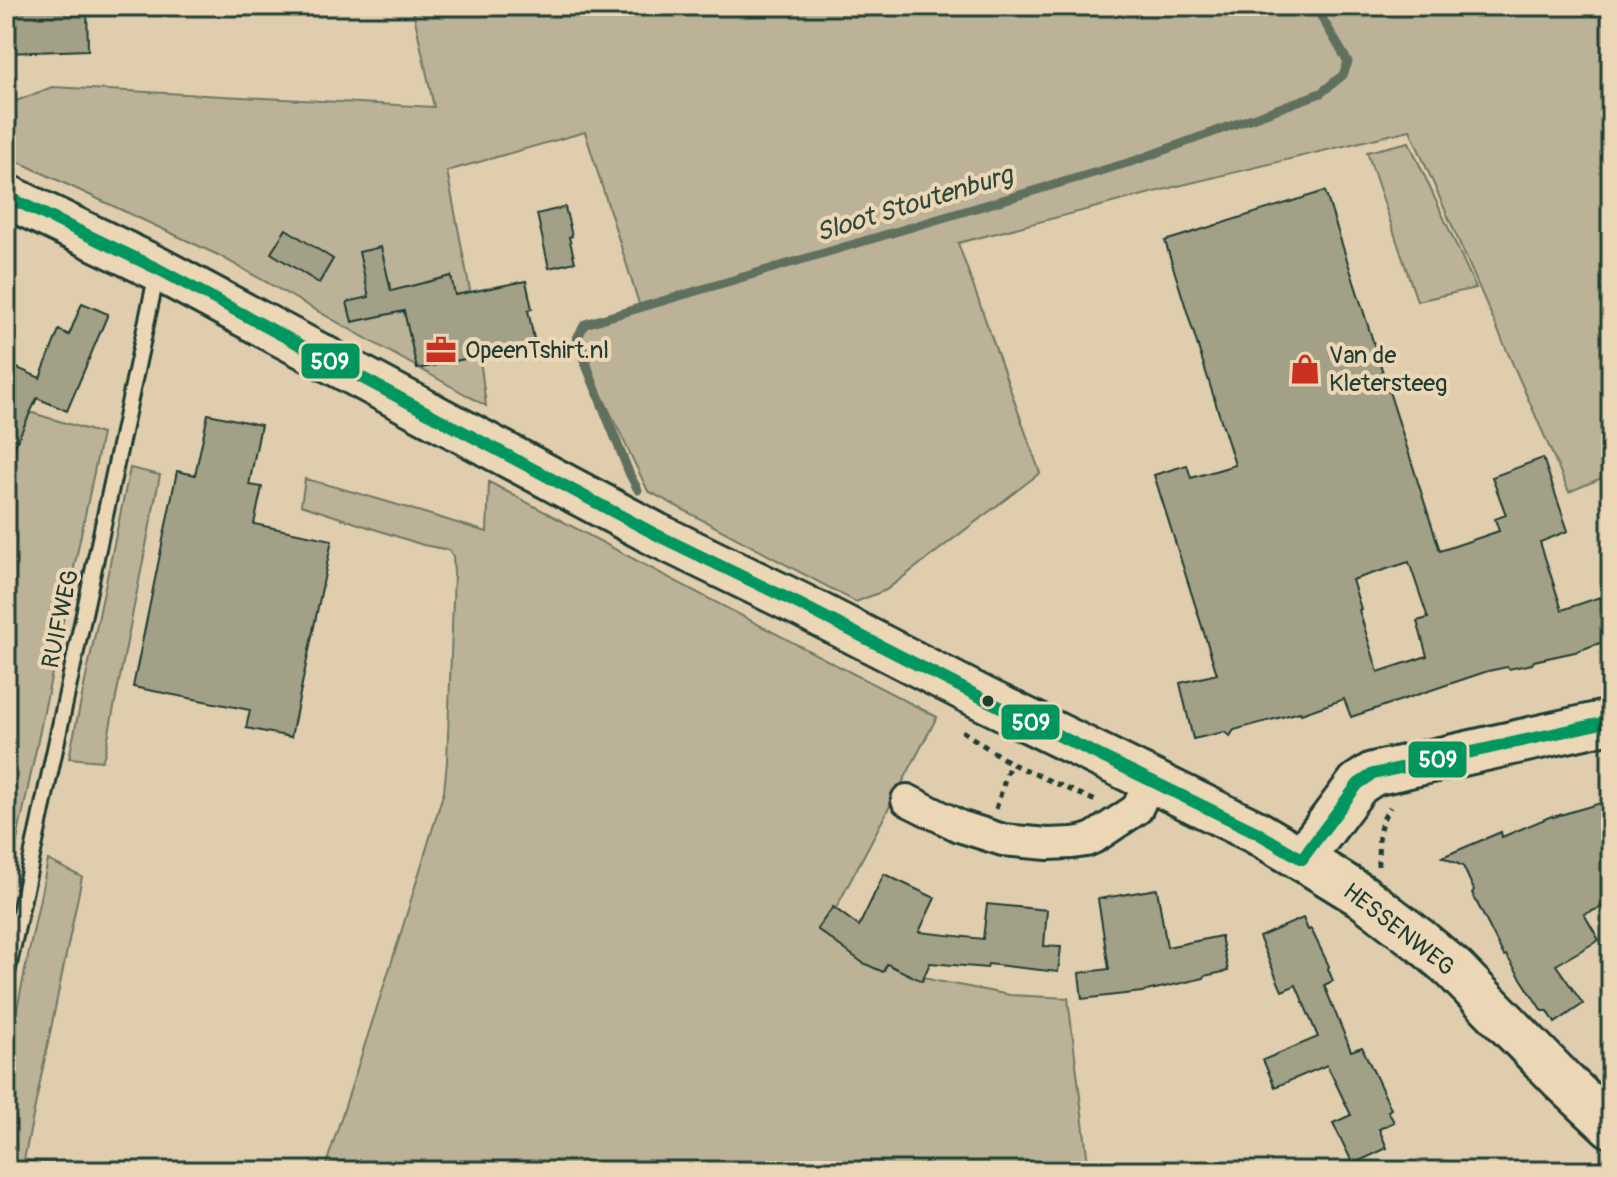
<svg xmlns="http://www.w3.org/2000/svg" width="1617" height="1177" viewBox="0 0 1617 1177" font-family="Pangolin,sans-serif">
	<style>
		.green { fill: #bcb297; stroke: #6e7866; stroke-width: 2 }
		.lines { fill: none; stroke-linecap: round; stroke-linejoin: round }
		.stream { stroke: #616f5e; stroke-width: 9 }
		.building { fill: #a3a088; stroke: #1f3d34; stroke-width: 2; fill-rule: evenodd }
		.lane-casing { stroke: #1f3d34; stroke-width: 20 }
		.street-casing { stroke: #1f3d34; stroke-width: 36 }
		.secondary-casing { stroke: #1f3d34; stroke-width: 48 }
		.path { stroke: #1f3d34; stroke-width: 5; stroke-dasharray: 6 6; stroke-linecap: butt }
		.lane { stroke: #ebd6b5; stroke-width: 14 }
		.street { stroke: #ebd6b5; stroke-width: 30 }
		.secondary { stroke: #ebd6b5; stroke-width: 42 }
		.bus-1-casing { stroke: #ebd6b5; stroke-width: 18 }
		.bus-1 { stroke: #00965e; stroke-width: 12 }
		.bus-dot { fill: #1f3d34; stroke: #ebd6b5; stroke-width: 3 }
		.labels { text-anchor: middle; stroke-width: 8; stroke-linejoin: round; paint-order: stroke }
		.poi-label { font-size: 24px; fill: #1f3d34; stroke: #ebd6b5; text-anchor: start }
		.street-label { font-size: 24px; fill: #1f3d34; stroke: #ebd6b5 }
		.water-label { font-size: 26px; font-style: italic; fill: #30493e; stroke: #ebd6b5 }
		.line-badge { stroke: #ebd6b5; stroke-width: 3 }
		.badge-label { font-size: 22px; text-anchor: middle; font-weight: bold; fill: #fff }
	</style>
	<rect width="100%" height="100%" fill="#dfcdad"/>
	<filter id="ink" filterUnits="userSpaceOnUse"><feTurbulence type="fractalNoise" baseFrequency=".0125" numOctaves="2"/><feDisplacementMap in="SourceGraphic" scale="16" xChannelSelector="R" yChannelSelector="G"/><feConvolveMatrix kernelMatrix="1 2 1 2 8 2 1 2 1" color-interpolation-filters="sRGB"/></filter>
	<g filter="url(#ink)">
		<!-- green -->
		<g class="green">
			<path d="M412,6H1611V474L1569,492L1410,130L1174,187L958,243L1040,473L886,590L856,602L648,491L597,385L580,327L640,307L585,132L447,171L474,311L486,406L218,255L6,156V105L52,87L434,107Z"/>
			<path d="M1409,142L1476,288L1417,301L1367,152Z"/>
			<path d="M6,405L102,434L6,893Z"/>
			<path d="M130,468L160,475L105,753L102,761L69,758Z"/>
			<path d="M305,479C366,494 426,514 487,532L489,482C638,562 787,640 937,717L826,927L878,957L932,980L1010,995L1068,998L1089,1171H324L400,936L444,791L447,762L454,574L453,556L449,550L423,545L301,505Z"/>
			<path d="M48,860L82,877L24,1160L145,1171H6V1062Z"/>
		</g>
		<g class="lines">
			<!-- stream -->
			<path class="stream" d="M638,490L630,475L580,350L577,338L585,324L1134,161L1321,93L1343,75L1348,62L1315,6"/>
		</g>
		<!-- building -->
		<g class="building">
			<path d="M6,6H87L88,50L6,53Z"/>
			<path d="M1325,191L1440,551L1499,531L1495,519L1506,515L1492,477L1543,458L1568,531L1540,542L1562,610L1600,597L1603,606L1611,603V639L1575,652L1534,661L1532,664L1509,669L1507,667L1488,671L1351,717L1344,699L1301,714L1300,712L1234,730L1230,736L1224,732L1193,739L1180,683L1217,674L1154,475L1187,465L1191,478L1235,465L1165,241ZM1409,562L1428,618L1417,621L1427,656L1378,672L1359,610L1361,609L1352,580Z"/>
			<path d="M565,207L572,236L569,237L575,262L549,268L537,214Z"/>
			<path d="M286,229L333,259L319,283L271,253Z"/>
			<path d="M381,247L391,291L451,276L455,295L526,281L532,309L528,310L535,344L417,369L404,311L352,322L347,302L369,297L359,252Z"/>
			<path d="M82,303L108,314L67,411L37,398L6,465V363L40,378L59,330L69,335Z"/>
			<path d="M208,414L261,425L249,485L262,487L254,524L332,540L291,737L246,728L250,710L133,687L177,471L195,475Z"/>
			<path d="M1611,800V904L1584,914L1599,940L1556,965L1583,1004L1555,1023L1548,1011H1542L1506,955L1504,956L1472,893L1474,890L1463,866L1442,857L1501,832L1502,837L1552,816L1553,817Z"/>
			<path d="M884,874L935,898L919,932L983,939L987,904L1047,910L1044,946L1061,947L1058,972L988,964L987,968L930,963L922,981L887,964L883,972L863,963L817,929L833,907L859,926Z"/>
			<path d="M1157,889L1167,947L1221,936L1228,971L1204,976V978L1142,992L1082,999L1079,973L1109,969L1098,899Z"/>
			<path d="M1303,918L1308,930L1311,929L1329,966L1328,969L1333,981L1324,985L1351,1051L1362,1047L1391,1109L1388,1111L1394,1122L1379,1129L1387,1148L1353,1164L1333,1123L1351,1115L1327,1065L1275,1087L1263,1060L1318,1037L1296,985L1282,991L1259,937Z"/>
		</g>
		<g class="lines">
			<!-- lane casing -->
			<g class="lane-casing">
				<path id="lane" d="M6,978L157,273"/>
			</g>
			<!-- street casing -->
			<g class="street-casing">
				<path id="street" d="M907,800L959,826L1003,840L1048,844L1072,843L1086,841L1095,837L1137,809L1150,781"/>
			</g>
			<!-- secondary casing -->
			<g class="secondary-casing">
				<g id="secondary">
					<path d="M6,196L158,269L657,535L799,604L984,699L1256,832L1302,859L1362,896L1422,942L1454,969L1563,1081L1611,1126"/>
					<path d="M1302,859L1358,784L1373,774L1611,721"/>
				</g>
			</g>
			<!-- path -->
			<g class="path">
				<path d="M962,731L1010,763L1098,802"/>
				<path d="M996,809L1010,763"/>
				<path d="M1378,866C1379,841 1376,828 1390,807"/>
			</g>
			<!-- lane -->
			<use href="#lane" class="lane"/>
			<!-- street -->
			<use href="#street" class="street"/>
			<!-- secondary -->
			<use href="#secondary" class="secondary"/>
			<!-- bus-1 casing -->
			<g class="bus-1-casing">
				<g id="bus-1">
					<path d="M6,196L158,269L657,535L799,604L984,699L1256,832L1302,859"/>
					<path d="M1302,859L1358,784L1373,774L1611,721"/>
				</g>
			</g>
			<!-- bus-1 -->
			<use href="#bus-1" class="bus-1"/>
		</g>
	</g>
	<!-- icons -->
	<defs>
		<g id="office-bare" transform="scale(2.4)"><path d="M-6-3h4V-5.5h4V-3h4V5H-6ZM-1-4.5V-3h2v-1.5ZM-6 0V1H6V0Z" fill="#c8321e" stroke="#ebd6b5" stroke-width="2.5" paint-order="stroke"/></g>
		<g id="shop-bare" transform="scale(2.4)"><path d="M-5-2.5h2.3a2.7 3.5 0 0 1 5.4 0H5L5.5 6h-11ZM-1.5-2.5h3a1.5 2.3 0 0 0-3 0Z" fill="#c8321e" stroke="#ebd6b5" stroke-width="2.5" paint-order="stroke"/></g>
	</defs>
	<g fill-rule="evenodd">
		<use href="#office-bare" x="441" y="350"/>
		<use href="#shop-bare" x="1305" y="369"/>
	</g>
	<!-- markers -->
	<circle class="bus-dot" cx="988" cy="701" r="7"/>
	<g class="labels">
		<!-- poi labels -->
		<g class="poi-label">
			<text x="465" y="358">OpeenTshirt.nl</text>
			<text x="1329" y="363">Van de<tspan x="1329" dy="28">Kletersteeg</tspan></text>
		</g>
		<!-- street labels -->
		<g class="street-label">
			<text transform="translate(60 619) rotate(-78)" y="8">RUIFWEG</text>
			<text transform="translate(1399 929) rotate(38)" y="8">HESSENWEG</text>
		</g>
		<!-- water labels -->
		<g class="water-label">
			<text transform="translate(914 203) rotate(-17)" y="9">Sloot Stoutenburg</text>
		</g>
	</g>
	<g class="line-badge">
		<rect x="300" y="342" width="61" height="38" rx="8" fill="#00965e"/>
		<rect x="1000" y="703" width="61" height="38" rx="8" fill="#00965e"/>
		<rect x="1407" y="740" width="61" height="39" rx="8" fill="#00965e"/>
	</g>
	<g class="badge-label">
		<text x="330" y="369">509</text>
		<text x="1031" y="730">509</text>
		<text x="1438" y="767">509</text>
	</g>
	<!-- margin -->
	<rect width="1617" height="1177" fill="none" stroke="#ebd6b5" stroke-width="32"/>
	<rect x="16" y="16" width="1585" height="1145" fill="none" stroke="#1f3d34" stroke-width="3" filter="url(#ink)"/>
</svg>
